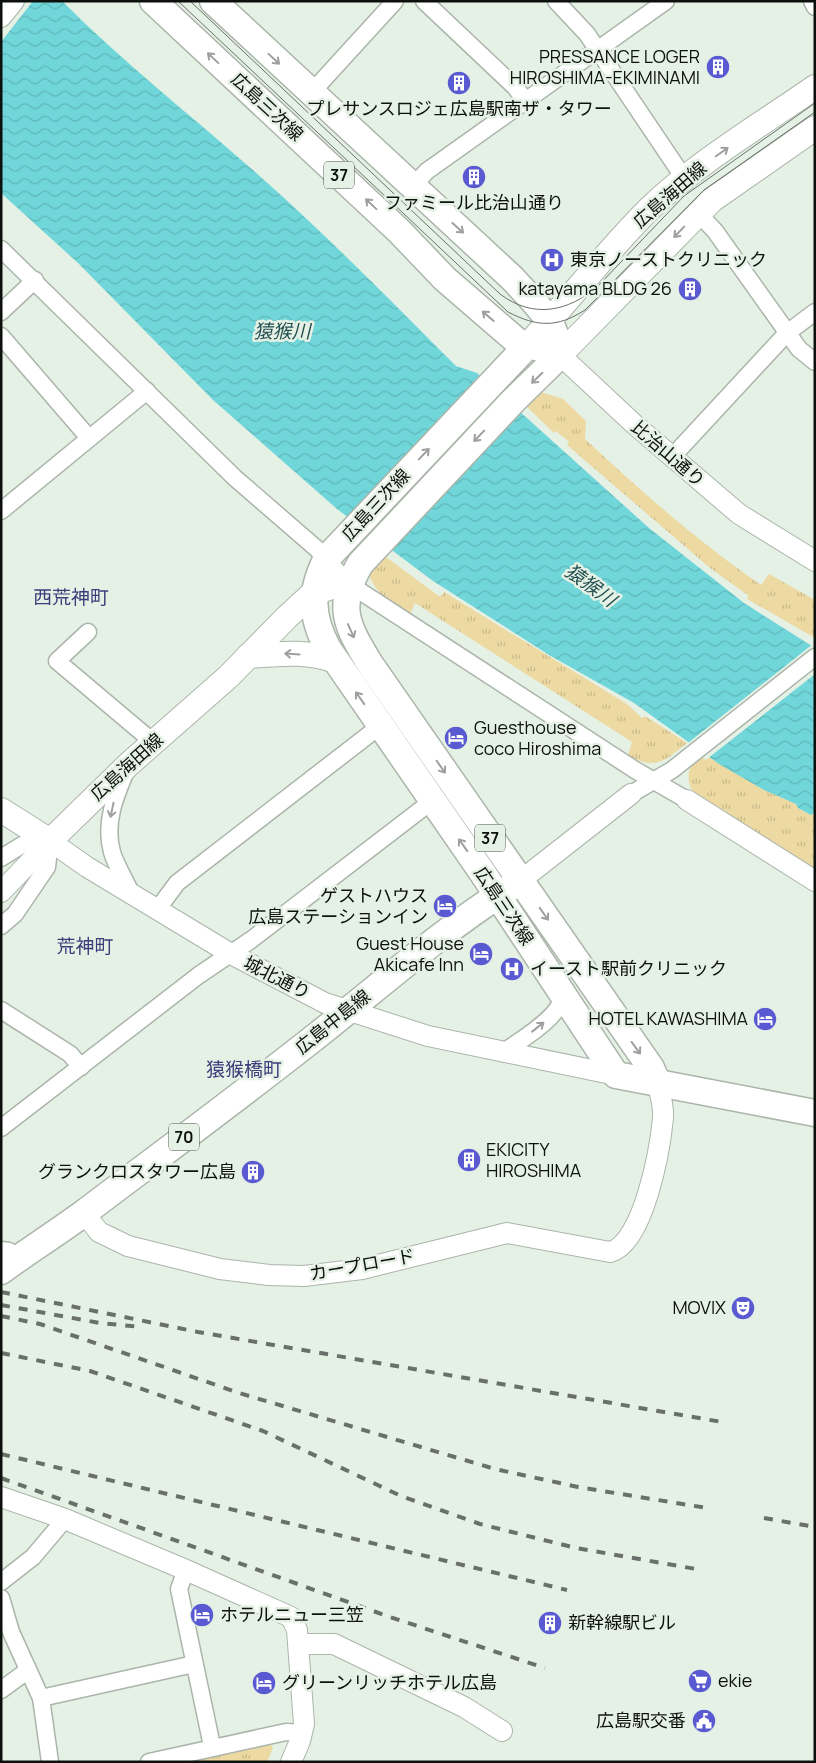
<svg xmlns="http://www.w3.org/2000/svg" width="816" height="1763" viewBox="0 0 816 1763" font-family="Manrope,'Noto Sans JP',sans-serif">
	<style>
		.grass { fill: url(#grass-tufts) }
		.water { fill: url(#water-waves) }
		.pier { fill: #e6f1e6 }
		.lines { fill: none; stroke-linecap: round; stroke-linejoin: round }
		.minor-casing { stroke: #abb5aa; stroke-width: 19 }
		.tertiary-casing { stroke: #abb5aa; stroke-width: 22 }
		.secondary-casing { stroke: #abb5aa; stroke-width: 26 }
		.primary-casing { stroke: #abb5aa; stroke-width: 29 }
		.minor { stroke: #fff; stroke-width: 16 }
		.tertiary { stroke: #fff; stroke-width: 20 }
		.secondary { stroke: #fff; stroke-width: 24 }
		.primary { stroke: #fff; stroke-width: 26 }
		.tram { stroke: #697069; stroke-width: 1 }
		.rail { stroke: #697069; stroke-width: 4; stroke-dasharray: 9 9; stroke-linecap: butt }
		.oneway { stroke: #9ea09e }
		.labels { text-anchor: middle; stroke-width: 5; stroke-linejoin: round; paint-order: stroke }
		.shield { fill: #e6f1e6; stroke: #4e544e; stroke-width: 1 }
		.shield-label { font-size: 16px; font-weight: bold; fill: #0d110d }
		.poi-label { font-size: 18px; fill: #0d110d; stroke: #e6f1e6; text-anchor: end }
		.street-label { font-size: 18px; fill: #0d110d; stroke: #e6f1e6 }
		.water-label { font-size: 19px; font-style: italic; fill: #225051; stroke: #e6f1e6 }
		.neighbourhood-label { font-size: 19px; fill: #3b3e7a; stroke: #e6f1e6 }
	</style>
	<defs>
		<pattern id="grass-tufts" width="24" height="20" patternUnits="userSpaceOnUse" patternTransform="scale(1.25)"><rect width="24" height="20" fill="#edd9a2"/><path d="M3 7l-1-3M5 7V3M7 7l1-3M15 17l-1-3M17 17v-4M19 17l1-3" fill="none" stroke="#cab98a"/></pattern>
		<pattern id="water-waves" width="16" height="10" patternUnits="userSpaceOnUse" patternTransform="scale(1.25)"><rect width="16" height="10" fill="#70d6d9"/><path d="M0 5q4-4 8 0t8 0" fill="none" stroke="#60b7b9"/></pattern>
	</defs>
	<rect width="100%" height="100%" fill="#e6f1e6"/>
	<!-- grass -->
	<g class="grass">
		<path d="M538,391L563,399L586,421L585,439C642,492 697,541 761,585L769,574L815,600V638L747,599L749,596L710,568L567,445L569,442L556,431L554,433L525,405Z"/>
		<path d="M379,555L384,559L386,557L440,597L444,592L627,704L642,718L645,716L687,743C665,761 655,771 628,755L632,742L415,603L410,615C392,603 374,594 368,571Z"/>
		<path d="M699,756L706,760L709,757L764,790L796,804L798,808L811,815L815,812V870L693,792C685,778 688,766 699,756Z"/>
		<path d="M269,1741L273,1748L267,1762H177Z"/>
	</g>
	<!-- water -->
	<path class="water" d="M1,1H62C132,71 210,130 283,197C342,251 399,309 456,366L477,373L649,528L744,603L815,648V812L811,815L798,808L796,804L764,790L719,764L634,703L549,655L433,581L337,509L213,400L78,263L1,193Z"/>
	<!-- pier -->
	<g class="pier">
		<path d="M1,1H33L1,42Z"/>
		<path d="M813,644L815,674L707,759L688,743Z"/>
	</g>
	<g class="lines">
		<!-- minor casing -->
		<g class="minor-casing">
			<g id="minor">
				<path d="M424,1L515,87L525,100"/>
				<path d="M556,1L587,34L684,178"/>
				<path d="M812,1L815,7"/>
				<path d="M311,93L395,1"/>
				<path d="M412,187L427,171L666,1"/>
				<path d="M698,213L715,231L799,349L815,362"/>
				<path d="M1,249L235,478L317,549L349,584L635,770L687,800"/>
				<path d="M1,312L35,280"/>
				<path d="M1,336L89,438"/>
				<path d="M672,457L787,333L815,312"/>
				<path d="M1,511L147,391"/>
				<path d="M88,632L57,661L153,742"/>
				<path d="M126,771C115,797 104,823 112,852C116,866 126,881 132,895"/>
				<path d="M631,794L672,770L815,657"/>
				<path d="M1,858L22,845L50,841L47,867L15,914L1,926"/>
				<path d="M157,910L177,883L380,726"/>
				<path d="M1,1010L70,1054L81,1067"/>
				<path d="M502,1053C519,1041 565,1015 562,993"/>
				<path d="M1,1128L199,975L251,940L432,801"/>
				<path d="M1,1250L9,1251L17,1259"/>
				<path d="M186,1570L179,1589L212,1746"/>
				<path d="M1,1582L33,1557L65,1519"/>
				<path d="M1,1598L11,1632L41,1698L50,1762"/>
				<path d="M1,1690L27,1671"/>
				<path d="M41,1698L194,1664"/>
				<path d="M149,1762L286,1732L303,1733"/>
			</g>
		</g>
		<!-- tertiary casing -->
		<g class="tertiary-casing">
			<g id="tertiary">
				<path d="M1,17L14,1"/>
				<path d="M525,348L560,355L634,424L739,514L815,561"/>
				<path d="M687,800L815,881"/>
				<path d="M520,881L631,794"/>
				<path d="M1,892L50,841L87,867L231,954L325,1003L428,1036L616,1075"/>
				<path d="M84,1213L99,1232L128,1246L220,1269L269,1275L304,1276L362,1269L507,1233L610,1252C644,1243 660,1149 663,1118C664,1106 660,1095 658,1084"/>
				<path d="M1,1497L65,1519L186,1570L291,1617L297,1630L304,1724L300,1741L291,1762"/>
				<path d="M299,1644H334L464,1707L502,1731"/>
			</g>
		</g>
		<!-- secondary casing -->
		<g class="secondary-casing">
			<g id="secondary">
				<path d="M525,348C567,303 605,253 649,209C698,162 759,126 815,87"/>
				<path d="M560,355L712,200L815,128"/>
				<path d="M248,656C277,654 308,650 335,661"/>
				<path d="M1,810L50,841L129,764L228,677L287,617L313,593L338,585L349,584"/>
			</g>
		</g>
		<!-- primary casing -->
		<g class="primary-casing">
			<g id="primary">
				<path d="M153,1L399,231L445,279L525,348L327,558C310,591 310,615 328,649L482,872L616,1075L815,1113"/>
				<path d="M213,1L513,279C536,305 556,319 560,355L513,401L360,564C336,606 346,625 370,664L651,1068L658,1084"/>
				<path d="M1,1271C28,1251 57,1233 84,1213C162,1154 242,1095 319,1034C382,984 443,930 511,887"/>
			</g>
		</g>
		<!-- minor -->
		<use href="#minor" class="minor"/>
		<!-- tertiary -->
		<use href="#tertiary" class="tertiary"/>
		<!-- secondary -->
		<use href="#secondary" class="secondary"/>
		<!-- primary -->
		<use href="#primary" class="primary"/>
		<!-- tram -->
		<g class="tram">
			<path d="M178,1L508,312C537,327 557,328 585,310L704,190L815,112"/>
			<path d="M190,1L500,294C533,319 568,312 598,286L684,196L815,103"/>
		</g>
		<!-- rail -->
		<g class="rail">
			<path d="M1,1292L198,1332L722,1422"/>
			<path d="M1,1305L100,1323L142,1327"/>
			<path d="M1,1316L40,1324L239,1393L495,1469L578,1487L707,1508"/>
			<path d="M1,1353L90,1371L263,1431L401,1496L480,1524L576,1548L696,1569"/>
			<path d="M1,1454L567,1590"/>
			<path d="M1,1478L390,1617L545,1668"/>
			<path d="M764,1518L815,1527"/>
		</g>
	</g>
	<!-- one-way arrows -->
	<defs><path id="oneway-shaft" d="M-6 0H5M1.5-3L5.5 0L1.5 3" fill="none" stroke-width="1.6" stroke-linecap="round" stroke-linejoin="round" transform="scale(1.25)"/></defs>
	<g class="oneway">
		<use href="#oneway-shaft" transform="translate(213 58) rotate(-137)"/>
		<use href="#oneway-shaft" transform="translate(274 59) rotate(43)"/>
		<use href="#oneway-shaft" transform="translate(722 152) rotate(-35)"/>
		<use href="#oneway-shaft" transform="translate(371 204) rotate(-137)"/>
		<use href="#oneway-shaft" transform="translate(458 228) rotate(42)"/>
		<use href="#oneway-shaft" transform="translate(679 232) rotate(134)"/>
		<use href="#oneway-shaft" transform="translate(488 316) rotate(-139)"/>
		<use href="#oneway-shaft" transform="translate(537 378) rotate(136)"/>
		<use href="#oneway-shaft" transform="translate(479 436) rotate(134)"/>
		<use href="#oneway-shaft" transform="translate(424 454) rotate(-46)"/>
		<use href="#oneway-shaft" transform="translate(351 631) rotate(66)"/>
		<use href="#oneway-shaft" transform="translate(292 654) rotate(-176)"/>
		<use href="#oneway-shaft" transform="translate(360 698) rotate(-125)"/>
		<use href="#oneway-shaft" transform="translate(441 767) rotate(55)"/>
		<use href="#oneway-shaft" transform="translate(112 810) rotate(102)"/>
		<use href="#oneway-shaft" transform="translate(463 845) rotate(-125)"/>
		<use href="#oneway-shaft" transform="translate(544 914) rotate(55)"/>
		<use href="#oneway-shaft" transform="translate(538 1027) rotate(-38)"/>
		<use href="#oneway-shaft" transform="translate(636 1048) rotate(54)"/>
	</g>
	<!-- icons -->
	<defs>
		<g id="building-disc" transform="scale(1.25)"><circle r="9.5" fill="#595ad1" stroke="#e6f1e6"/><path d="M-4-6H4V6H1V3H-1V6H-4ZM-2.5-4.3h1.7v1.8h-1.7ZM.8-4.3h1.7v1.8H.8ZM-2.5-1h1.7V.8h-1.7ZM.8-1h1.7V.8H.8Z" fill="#fff"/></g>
		<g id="hospital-disc" transform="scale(1.25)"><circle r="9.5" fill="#595ad1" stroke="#e6f1e6"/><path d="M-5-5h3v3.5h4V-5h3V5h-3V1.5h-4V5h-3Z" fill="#fff"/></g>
		<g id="hotel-disc" transform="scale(1.25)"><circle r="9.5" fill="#595ad1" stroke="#e6f1e6"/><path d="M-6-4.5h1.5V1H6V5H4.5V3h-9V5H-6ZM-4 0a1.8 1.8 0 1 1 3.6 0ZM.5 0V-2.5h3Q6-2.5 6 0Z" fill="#fff"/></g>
		<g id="theatre-disc" transform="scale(1.25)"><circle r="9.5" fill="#595ad1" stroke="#e6f1e6"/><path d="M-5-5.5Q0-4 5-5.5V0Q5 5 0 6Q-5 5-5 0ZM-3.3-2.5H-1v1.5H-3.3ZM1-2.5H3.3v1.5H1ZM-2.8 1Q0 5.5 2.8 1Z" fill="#fff"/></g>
		<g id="supermarket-disc" transform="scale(1.25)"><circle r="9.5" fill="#595ad1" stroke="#e6f1e6"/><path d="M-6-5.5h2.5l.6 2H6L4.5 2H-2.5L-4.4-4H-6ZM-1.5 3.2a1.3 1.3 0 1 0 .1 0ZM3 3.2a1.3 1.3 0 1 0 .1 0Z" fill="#fff"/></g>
		<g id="civic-disc" transform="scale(1.25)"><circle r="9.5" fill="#595ad1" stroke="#e6f1e6"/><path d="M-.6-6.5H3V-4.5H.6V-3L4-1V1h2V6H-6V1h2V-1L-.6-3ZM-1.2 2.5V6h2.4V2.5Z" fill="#fff"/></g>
	</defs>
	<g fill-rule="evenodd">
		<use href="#building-disc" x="718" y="67"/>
		<use href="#building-disc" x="459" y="83"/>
		<use href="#building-disc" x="474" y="177"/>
		<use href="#hospital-disc" x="552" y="260"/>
		<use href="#building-disc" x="690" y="289"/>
		<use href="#hotel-disc" x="456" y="738"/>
		<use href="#hotel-disc" x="445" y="906"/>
		<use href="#hotel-disc" x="481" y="954"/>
		<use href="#hospital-disc" x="512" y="969"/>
		<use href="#hotel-disc" x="765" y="1019"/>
		<use href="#building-disc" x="469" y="1160"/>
		<use href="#building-disc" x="253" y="1172"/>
		<use href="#theatre-disc" x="743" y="1308"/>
		<use href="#hotel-disc" x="202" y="1615"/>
		<use href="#building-disc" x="550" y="1623"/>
		<use href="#supermarket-disc" x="700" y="1681"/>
		<use href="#hotel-disc" x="264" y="1683"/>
		<use href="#civic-disc" x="704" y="1721"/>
	</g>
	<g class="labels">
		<!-- shield labels -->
		<g class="shield">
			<rect x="324" y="161.5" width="30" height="27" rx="4"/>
			<rect x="475" y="824.5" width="30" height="27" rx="4"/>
			<rect x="169" y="1123.5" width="30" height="27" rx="4"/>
		</g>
		<g class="shield-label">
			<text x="339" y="181">37</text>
			<text x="490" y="844">37</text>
			<text x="184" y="1143">70</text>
		</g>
		<!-- poi labels -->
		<g class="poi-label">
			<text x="700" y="63">PRESSANCE LOGER<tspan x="700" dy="21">HIROSHIMA-EKIMINAMI</tspan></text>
			<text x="459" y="115" text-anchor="middle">プレサンスロジェ広島駅南ザ・タワー</text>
			<text x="474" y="209" text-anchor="middle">ファミール比治山通り</text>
			<text x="570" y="266" text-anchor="start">東京ノーストクリニック</text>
			<text x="672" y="295">katayama BLDG 26</text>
			<text x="474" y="734" text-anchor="start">Guesthouse<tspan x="474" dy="21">coco Hiroshima</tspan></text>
			<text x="428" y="902">ゲストハウス<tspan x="428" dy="21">広島ステーションイン</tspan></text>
			<text x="464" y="950">Guest House<tspan x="464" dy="21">Akicafe Inn</tspan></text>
			<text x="530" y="975" text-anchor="start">イースト駅前クリニック</text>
			<text x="748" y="1025">HOTEL KAWASHIMA</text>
			<text x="486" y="1156" text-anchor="start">EKICITY<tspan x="486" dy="21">HIROSHIMA</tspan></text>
			<text x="236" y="1178">グランクロスタワー広島</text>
			<text x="726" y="1314">MOVIX</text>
			<text x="220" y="1621" text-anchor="start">ホテルニュー三笠</text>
			<text x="568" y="1629" text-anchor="start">新幹線駅ビル</text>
			<text x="718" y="1687" text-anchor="start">ekie</text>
			<text x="282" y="1689" text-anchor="start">グリーンリッチホテル広島</text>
			<text x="686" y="1727">広島駅交番</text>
		</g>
		<!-- street labels -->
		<g class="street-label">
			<text transform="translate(267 107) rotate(43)" y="6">広島三次線</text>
			<text transform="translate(670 195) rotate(-41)" y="6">広島海田線</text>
			<text transform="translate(668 454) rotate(41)" y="6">比治山通り</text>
			<text transform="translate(376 505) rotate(-47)" y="6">広島三次線</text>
			<text transform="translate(127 767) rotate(-42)" y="6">広島海田線</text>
			<text transform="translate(504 906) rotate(56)" y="6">広島三次線</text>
			<text transform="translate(277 978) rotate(27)" y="6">城北通り</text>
			<text transform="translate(333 1022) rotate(-39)" y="6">広島中島線</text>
			<text transform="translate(362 1265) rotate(-10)" y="6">カープロード</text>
		</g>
		<!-- water labels -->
		<g class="water-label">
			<text x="282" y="338">猿猴川</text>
			<text transform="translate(591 585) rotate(36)" y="7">猿猴川</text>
		</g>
		<!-- neighbourhood labels -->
		<g class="neighbourhood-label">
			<text x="71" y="604">西荒神町</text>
			<text x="85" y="953">荒神町</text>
			<text x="244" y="1076">猿猴橋町</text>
		</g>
	</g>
	<!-- border -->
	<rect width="816" height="1763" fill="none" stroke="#0d110d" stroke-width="5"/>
</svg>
